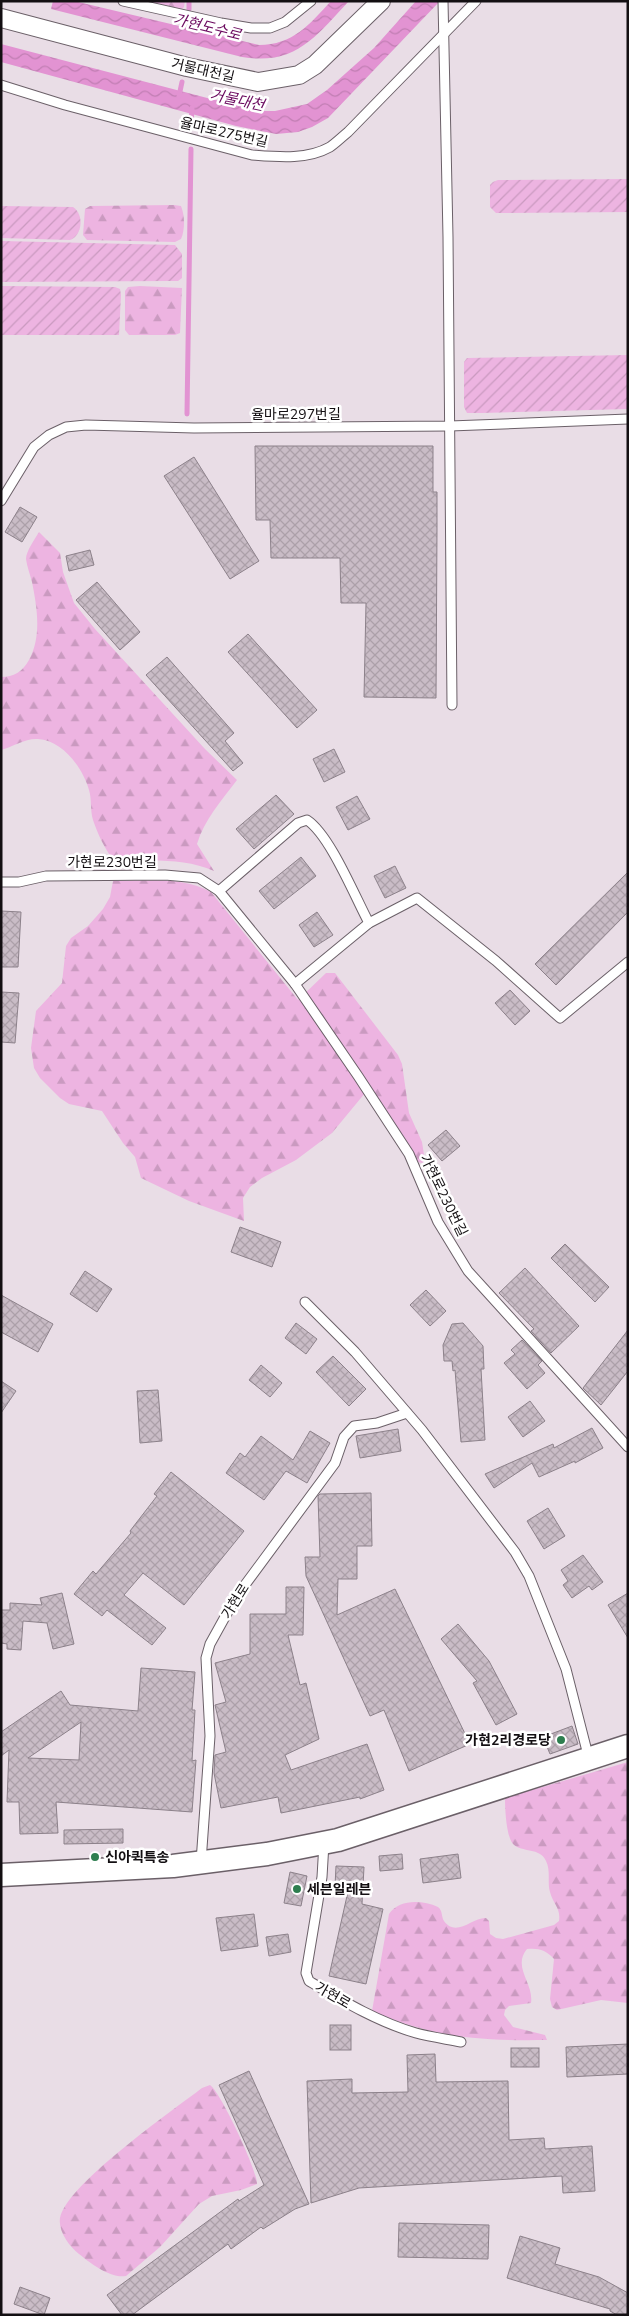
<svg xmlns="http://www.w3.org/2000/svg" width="629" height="2316" viewBox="0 0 629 2316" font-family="'Nunito Sans','Noto Sans KR',sans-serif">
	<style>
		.forest { fill: url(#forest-firs) }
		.garden { fill: url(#garden-furrows) }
		.water { fill: url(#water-waves) }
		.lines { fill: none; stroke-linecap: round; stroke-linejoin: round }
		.stream { stroke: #e293d2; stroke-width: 5 }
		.building { fill: url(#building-cross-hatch); stroke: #8c818a; fill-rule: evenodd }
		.service-casing { stroke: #6b6068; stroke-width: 11 }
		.minor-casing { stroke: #6b6068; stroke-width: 20 }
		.tertiary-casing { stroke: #6b6068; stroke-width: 25 }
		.service { stroke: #fff; stroke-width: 9 }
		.minor { stroke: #fff; stroke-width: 18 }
		.tertiary { stroke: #fff; stroke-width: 22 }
		.poi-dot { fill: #2e7e4f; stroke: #fff; stroke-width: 2 }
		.labels { text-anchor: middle; stroke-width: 5; stroke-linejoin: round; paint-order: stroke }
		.street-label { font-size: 14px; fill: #130f12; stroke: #fff }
		.poi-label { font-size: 14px; font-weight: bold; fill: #130f12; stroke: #fff; text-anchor: start }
		.water-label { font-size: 15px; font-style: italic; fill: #6b0a5f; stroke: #fff }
	</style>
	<defs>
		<pattern id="forest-firs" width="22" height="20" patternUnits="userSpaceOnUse" patternTransform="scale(1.25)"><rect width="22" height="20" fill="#edb4e1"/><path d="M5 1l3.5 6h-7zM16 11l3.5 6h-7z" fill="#ca9ac0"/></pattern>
		<pattern id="garden-furrows" width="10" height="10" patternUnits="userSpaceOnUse" patternTransform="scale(1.25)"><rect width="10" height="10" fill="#edb4e1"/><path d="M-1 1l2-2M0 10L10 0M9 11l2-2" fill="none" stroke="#ca9ac0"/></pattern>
		<pattern id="water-waves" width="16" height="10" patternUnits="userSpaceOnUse" patternTransform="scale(1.25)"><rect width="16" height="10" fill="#e293d2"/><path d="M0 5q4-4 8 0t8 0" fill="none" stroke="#c17eb3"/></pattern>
		<pattern id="building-cross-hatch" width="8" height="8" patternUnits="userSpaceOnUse" patternTransform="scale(1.25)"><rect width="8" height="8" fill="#c9bcc6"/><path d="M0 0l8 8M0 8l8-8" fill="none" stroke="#aca0a9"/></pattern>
	</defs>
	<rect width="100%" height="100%" fill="#e9dde6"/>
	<!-- forest -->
	<g class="forest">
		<path d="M144,1H185L184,7L182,9Z"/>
		<path d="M174,205L181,206C185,216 185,230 181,239L175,242L87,240L83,235L85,209L90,206Z"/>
		<path d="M140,286L182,288L180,333L175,335H129L125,330V291L128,287Z"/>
		<path d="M39,532L60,553L63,572L74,603L95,629L205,749L237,780C222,800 204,820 197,844L214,871C183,857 148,861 114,861C105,849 98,835 93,820C90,810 92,800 89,790C83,768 62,740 38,739C26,738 12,747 1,750V677C14,677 22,672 29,660C42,636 37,607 32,582C30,574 27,567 26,559C26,551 35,539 39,532Z"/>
		<path d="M113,881C146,881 182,876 211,892L298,1000L326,973H335L398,1055L402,1064L409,1113L422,1142L425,1161L422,1163L418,1162L408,1143L370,1087L332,1133L296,1160L262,1178L250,1187L243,1198L244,1221L189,1201L141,1178L135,1157L123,1143L102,1111L69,1104L60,1098L40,1078L34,1068L31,1048L36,1011L62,983L66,946L71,938L88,926L103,909L110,897Z"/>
		<path d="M628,1762V2003L601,2000L557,2010L552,2007L550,1999L554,1959C546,1950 539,1948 527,1949C512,1967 534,1983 531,2003L509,2006L505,2010L504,2015L513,2027L545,2035L547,2040C481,2041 434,2038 372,2011L389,1914C399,1899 422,1900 438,1907C443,1911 441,1916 444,1921C456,1938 473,1917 486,1918L489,1921L490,1934L496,1938L503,1939L554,1925L559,1921C561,1908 553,1904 550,1892C547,1883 551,1871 546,1861C540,1847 522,1853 513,1844C506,1836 505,1808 505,1798Z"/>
		<path d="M210,2085C220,2091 258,2172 257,2184L241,2190L212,2196L199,2204L160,2247L126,2276C111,2279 90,2263 79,2254C69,2246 58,2231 60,2218C67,2184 172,2111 202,2088Z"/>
	</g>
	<!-- garden -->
	<g class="garden">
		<path d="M628,179V212L496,213L490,207V185L493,182L498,180Z"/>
		<path d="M1,206L73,207C84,214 83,235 70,240L1,238Z"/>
		<path d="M1,241L175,245L182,254V278L178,281H168L1,282Z"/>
		<path d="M1,286L115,287L120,289L121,295L119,335H1Z"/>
		<path d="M628,355V409L482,413H467L464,407V362L467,358Z"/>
	</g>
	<!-- water -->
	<g class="water">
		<path d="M53,1H74L259,45C293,45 310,24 331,1H349C316,36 296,66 242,57L51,9Z"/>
		<path d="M416,1H440L328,118L312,127L298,132L276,134L236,126L1,62V44L211,99L264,111H275L307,104L327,90L374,48Z"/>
	</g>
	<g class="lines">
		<!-- stream -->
		<g class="stream">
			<path d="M189,1V9"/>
			<path d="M179,96L182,82"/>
			<path d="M191,125L192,108"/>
			<path d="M187,414L191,149"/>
		</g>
	</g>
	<!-- building -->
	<g class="building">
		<path d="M255,446H433V492H437V529L436,698L364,697L366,603H341L340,558H271L270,520H256Z"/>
		<path d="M194,457L259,561L230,579L164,476Z"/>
		<path d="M20,507L37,517L22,542L5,532Z"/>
		<path d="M90,550L94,565L69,571L66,556Z"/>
		<path d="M97,582L140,632L120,650L76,600Z"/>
		<path d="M248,634L317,710L297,728L228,652Z"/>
		<path d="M167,657L234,733L225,741L243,763L233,771L146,675Z"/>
		<path d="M334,749L345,772L324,782L313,759Z"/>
		<path d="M276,795L294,814L254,849L236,829Z"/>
		<path d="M357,796L370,819L348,830L336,807Z"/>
		<path d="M301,857L316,876L274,909L259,891Z"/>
		<path d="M395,866L406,888L385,898L374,876Z"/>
		<path d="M628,872V912L556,985L535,964Z"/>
		<path d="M1,911L21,912L18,967H1Z"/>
		<path d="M317,912L333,935L314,947L299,925Z"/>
		<path d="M510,990L530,1011L515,1025L495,1003Z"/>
		<path d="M1,992L19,993L15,1043L1,1042Z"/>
		<path d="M446,1130L460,1146L442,1161L428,1145Z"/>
		<path d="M240,1227L281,1242L272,1267L231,1252Z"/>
		<path d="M565,1244L609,1287L595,1302L551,1258Z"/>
		<path d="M525,1268L579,1326L551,1353L531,1331L534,1329L499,1293Z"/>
		<path d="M85,1271L112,1289L97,1312L70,1294Z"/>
		<path d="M426,1290L446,1311L430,1326L410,1305Z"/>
		<path d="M1,1295L53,1324L38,1352L1,1332Z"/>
		<path d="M296,1323L317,1339L306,1354L285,1338Z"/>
		<path d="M463,1323L483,1346L484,1369H481L485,1440L461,1442L455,1370L453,1371L452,1361H444L443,1345L452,1324Z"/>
		<path d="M628,1330V1371L601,1405L583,1388Z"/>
		<path d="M522,1340L542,1361L538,1365L545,1373L527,1389L504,1363L515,1354L511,1350Z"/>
		<path d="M333,1356L366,1389L349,1406L316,1372Z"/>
		<path d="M261,1365L282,1383L270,1397L249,1380Z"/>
		<path d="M1,1381L16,1391L1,1413Z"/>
		<path d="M158,1390L162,1441L140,1443L137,1391Z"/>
		<path d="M530,1401L545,1421L523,1437L508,1417Z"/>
		<path d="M592,1428L603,1448L575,1463V1461L539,1477L532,1463L494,1488L485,1474L553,1444L554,1448Z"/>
		<path d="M398,1429L401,1451L360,1458L356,1436Z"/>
		<path d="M310,1431L330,1443L307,1483L286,1471L264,1500L226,1473L240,1453L245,1457L261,1436L293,1460Z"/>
		<path d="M171,1472L244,1531L184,1605L143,1573L124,1595L166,1628L152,1645L107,1610L102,1616L74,1594L93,1571L96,1574L131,1533L130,1531L157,1496L154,1494Z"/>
		<path d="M371,1493L372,1546H357V1579H338L337,1615L395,1589L470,1744L409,1771L384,1710L370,1716L306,1576L305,1557H320L318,1496L320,1494Z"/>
		<path d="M548,1508L565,1536L544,1549L527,1521Z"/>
		<path d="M583,1555L603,1582L592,1590L589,1586L572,1598L563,1585L568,1581L561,1570Z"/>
		<path d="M286,1587H304L303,1635H288L300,1685L306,1683L319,1739L285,1755L291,1770L367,1744L384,1790L360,1799V1797L281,1813L278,1797L221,1808L214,1773L215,1755L226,1752L215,1705L226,1702L215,1663L250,1654V1614H286Z"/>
		<path d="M62,1593L74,1644L53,1649L47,1623L23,1621L21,1650L7,1649V1644L1,1643V1610H10V1603L42,1605L40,1598Z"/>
		<path d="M628,1593V1638L608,1605Z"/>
		<path d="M458,1624L489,1661L517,1714L496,1725L473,1683L477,1681L441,1639Z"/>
		<path d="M141,1668L195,1672L192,1710H195L192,1761L196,1760L192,1812L56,1802L58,1833L20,1834L19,1802H7L9,1750L1,1756V1732L61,1691L70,1705L138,1711ZM81,1722L79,1760L28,1758Z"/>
		<path d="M572,1726L578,1744L550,1754L543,1737Z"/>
		<path d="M123,1829V1843L64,1844V1830Z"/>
		<path d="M402,1854L403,1869L380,1871L379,1856Z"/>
		<path d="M458,1854L461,1878L423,1883L420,1859Z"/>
		<path d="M336,1866L364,1867L362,1904L383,1909L366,1984L329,1976L349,1887L335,1886Z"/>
		<path d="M290,1872L307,1876L301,1906L284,1903Z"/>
		<path d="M254,1914L258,1946L221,1951L216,1918Z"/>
		<path d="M288,1934L291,1952L269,1956L266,1937Z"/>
		<rect x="330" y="2025" width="21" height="25"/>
		<path d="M628,2044V2074L567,2077L566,2047Z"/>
		<rect x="511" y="2048" width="28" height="19"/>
		<path d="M435,2054L436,2082L508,2081L509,2140L544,2138L545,2149L592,2146L595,2191L563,2193L562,2176L359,2188L311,2203L307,2081L352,2079V2093L408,2092L407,2055Z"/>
		<path d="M249,2071L309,2204L295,2209L263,2229L261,2227L231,2249L228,2244L132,2315H122L107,2295L238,2199L239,2201L264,2185L219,2085Z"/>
		<path d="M399,2223L489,2225L488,2259L398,2257Z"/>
		<path d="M520,2236L560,2248L555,2264L599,2277L628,2293V2315H617L610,2311V2309L507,2278Z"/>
		<path d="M20,2287L50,2298L44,2315L14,2304Z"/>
	</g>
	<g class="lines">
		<!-- service casing -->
		<g class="service-casing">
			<g id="service">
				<path d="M123,1L221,23L251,28H270L285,22L311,1"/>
				<path d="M443,1L448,237L452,705"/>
				<path d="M1,85L65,105L252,155C278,157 307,160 330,147C336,143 342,137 348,132L476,1"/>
				<path d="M1,501L34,447L49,435L66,427L86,425L194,428L450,426L628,419"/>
				<path d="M1,882H19L46,876L165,875L199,878L219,891L295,984L358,1076L409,1154L438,1222L468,1271L628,1447"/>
				<path d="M219,891L298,823L307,820C330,835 355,897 369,923"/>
				<path d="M295,984L369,923L417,898L496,961L560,1018L628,962"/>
				<path d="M305,1302L355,1352L422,1430L515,1552L529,1576L566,1669L589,1759"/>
				<path d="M324,1843L322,1877L306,1973L309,1981C343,2001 378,2022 416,2033C431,2037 446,2039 461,2042"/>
				<path d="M201,1862L210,1736L206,1658L210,1644L236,1597L335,1463L344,1437L354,1426L377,1423L407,1413"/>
			</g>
		</g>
		<!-- minor casing -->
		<g class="minor-casing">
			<path id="minor" d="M1,18L187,67L258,82L299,75L315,65L381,1"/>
		</g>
		<!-- tertiary casing -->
		<g class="tertiary-casing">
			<path id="tertiary" d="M1,1875L173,1866L267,1854L338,1840L628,1746"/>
		</g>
		<!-- service -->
		<use href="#service" class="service"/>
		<!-- minor -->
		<use href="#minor" class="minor"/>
		<!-- tertiary -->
		<use href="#tertiary" class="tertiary"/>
	</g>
	<!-- markers -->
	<g class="poi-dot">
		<circle cx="561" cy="1740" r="5"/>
		<circle cx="95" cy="1857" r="5"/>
		<circle cx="297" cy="1889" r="5"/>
	</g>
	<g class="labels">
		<!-- street labels -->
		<g class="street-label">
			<text transform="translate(203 70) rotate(13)" y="5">거물대천길</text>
			<text transform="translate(224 132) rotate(13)" y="5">율마로275번길</text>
			<text x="296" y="419">율마로297번길</text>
			<text x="112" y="867">가현로230번길</text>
			<text transform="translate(444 1195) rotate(64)" y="5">가현로230번길</text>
			<text transform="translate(235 1601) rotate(-58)" y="5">가현로</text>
			<text transform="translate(333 1995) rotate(30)" y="5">가현로</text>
		</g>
		<!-- poi labels -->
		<g class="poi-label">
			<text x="551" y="1745" text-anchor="end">가현2리경로당</text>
			<text x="105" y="1862">신아퀵특송</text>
			<text x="307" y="1894">세븐일레븐</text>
		</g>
		<!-- water labels -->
		<g class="water-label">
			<text transform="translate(207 27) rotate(14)" y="5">가현도수로</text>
			<text transform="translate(237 100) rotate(12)" y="5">거물대천</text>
		</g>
	</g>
	<!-- border -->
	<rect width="629" height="2316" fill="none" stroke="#130f12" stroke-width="5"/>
</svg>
